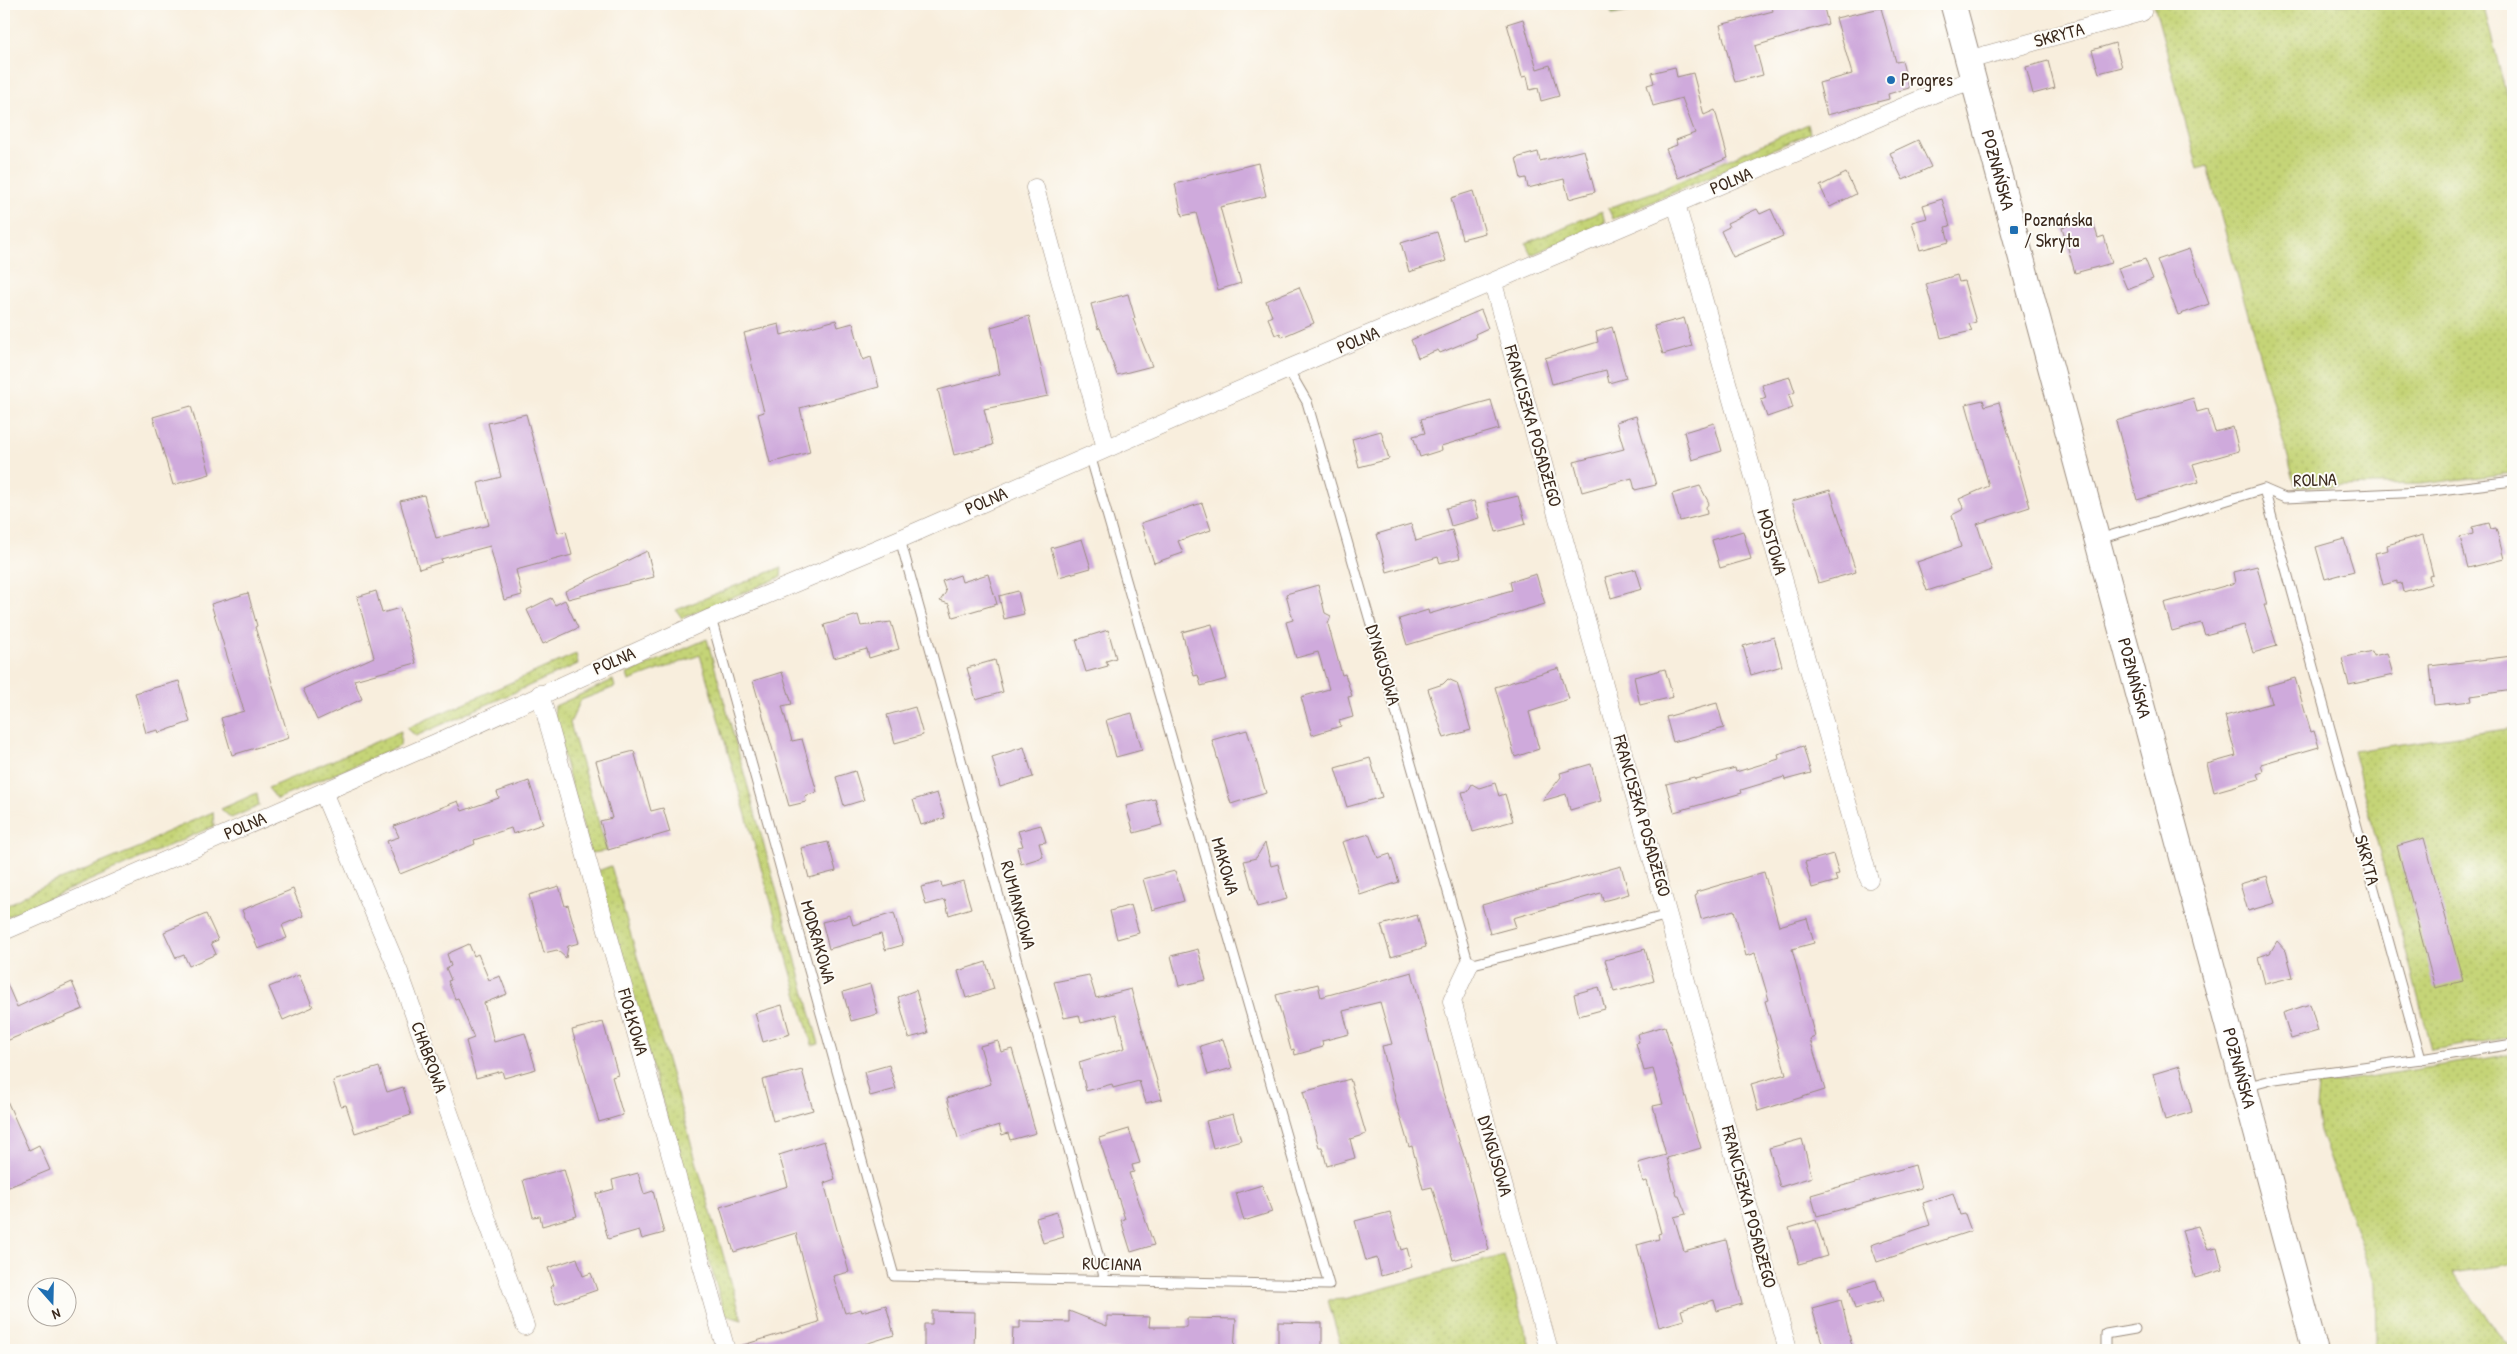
<svg xmlns="http://www.w3.org/2000/svg" width="2517" height="1354" viewBox="0 0 2517 1354" font-family="'Patrick Hand',sans-serif">
	<style>
		.green { fill: url(#green-dots); stroke: #807f4a }
		.forest { fill: url(#forest-crowns); stroke: #6c7043 }
		.building { fill: #cfaadc }
		.lines { fill: none; stroke-linecap: round; stroke-linejoin: round }
		.service-casing { stroke: #9a8c7e; stroke-width: 11 }
		.minor-casing { stroke: #9a8c7e; stroke-width: 19 }
		.secondary-casing { stroke: #9a8c7e; stroke-width: 27 }
		.service { stroke: #fff; stroke-width: 9 }
		.minor { stroke: #fff; stroke-width: 18 }
		.secondary { stroke: #fff; stroke-width: 25 }
		.poi-dot { fill: #1f6fb2; stroke: #fdfcf7; stroke-width: 2 }
		.labels { text-anchor: middle; stroke-width: 4; stroke-linejoin: round; paint-order: stroke }
		.street-label { font-size: 18px; fill: #3b2a1e; stroke: #fdfcf7 }
		.poi-label { font-size: 18px; fill: #3b2a1e; stroke: #fdfcf7; text-anchor: start }
	</style>
	<defs>
		<pattern id="green-dots" width="8" height="8" patternUnits="userSpaceOnUse" patternTransform="scale(1.25)"><rect width="8" height="8" fill="#c5d477"/><path d="M2 2h.1M6 6h.1" fill="none" stroke="#aab666" stroke-width="1.8" stroke-linecap="round"/></pattern>
		<pattern id="forest-crowns" width="20" height="18" patternUnits="userSpaceOnUse" patternTransform="scale(1.25)"><rect width="20" height="18" fill="#9cb668"/><path d="M2 6a3 3 0 1 1 6 0M12 15a3 3 0 1 1 6 0" fill="none" stroke="#809455"/></pattern>
	</defs>
	<rect width="100%" height="100%" fill="#fdfcf7"/>
	<filter id="ink" filterUnits="userSpaceOnUse"><feTurbulence type="fractalNoise" baseFrequency=".02" numOctaves="2"/><feDisplacementMap in="SourceGraphic" scale="10" xChannelSelector="R" yChannelSelector="G"/><feConvolveMatrix kernelMatrix="1 2 1 2 8 2 1 2 1" color-interpolation-filters="sRGB"/></filter>
	<filter id="wash" filterUnits="userSpaceOnUse"><feTurbulence type="fractalNoise" baseFrequency=".0096" numOctaves="4" result="noise"/><feDisplacementMap in="SourceGraphic" scale="20" xChannelSelector="R" yChannelSelector="G"/><feGaussianBlur stdDeviation="1.12" result="paint"/><feColorMatrix in="noise" values="0 0 0 0 0 0 0 0 0 0 0 0 0 0 0 0 0 1.4 0 .05"/><feComposite in="paint" operator="in"/></filter>
	<g filter="url(#wash)">
		<rect width="100%" height="100%" fill="#f8eedd"/>
		<!-- green -->
		<g class="green">
			<path d="M2154,4H2483L2513,121V473L2421,484L2296,487L2207,166L2198,169Z"/>
			<path d="M1808,124L1810,133L1613,219L1608,208L1662,189Z"/>
			<path d="M1602,211L1605,223L1531,255L1526,243Z"/>
			<path d="M782,567L781,577L682,618L676,610Z"/>
			<path d="M707,639L819,1044L812,1045L700,655L629,681L627,674Z"/>
			<path d="M576,654L578,664L416,736L407,728Z"/>
			<path d="M613,680L615,687L581,700L570,723L607,851L590,853L554,721L555,706Z"/>
			<path d="M2513,728V1037L2432,1050L2353,751Z"/>
			<path d="M401,731L400,746L277,799L268,788Z"/>
			<path d="M257,793L259,806L231,818L221,809Z"/>
			<path d="M213,812L214,826L4,918V907L37,889L143,846L162,834Z"/>
			<path d="M611,866L742,1320L725,1315L595,872Z"/>
			<path d="M2513,1054V1263L2452,1272L2513,1350H2373L2376,1340L2375,1284L2320,1131L2316,1109L2318,1085Z"/>
			<path d="M1504,1255L1531,1350H1342L1328,1300L1345,1299Z"/>
		</g>
		<!-- forest -->
		<path class="forest" d="M1609,4H1668L1612,15Z"/>
		<g id="blocks">
			<!-- building -->
			<g class="building">
				<path d="M1771,4H1823L1828,24L1755,46L1763,75L1735,82L1720,25L1773,11Z"/>
				<path d="M1881,8L1896,62L1902,61L1909,88L1888,94L1889,99L1827,115L1819,83L1852,74L1836,18Z"/>
				<path d="M1523,19L1537,69L1550,65L1559,96L1541,101L1538,88L1530,90L1527,76L1522,77L1507,24Z"/>
				<path d="M2115,43L2122,67L2099,73L2092,50Z"/>
				<path d="M2048,61L2055,88L2033,94L2026,67Z"/>
				<path d="M1675,67L1677,77L1693,73L1704,115L1715,110L1728,158L1678,178L1666,149L1677,145L1676,140L1695,133L1682,98L1653,106L1647,85L1654,83L1651,73Z"/>
				<path d="M1918,140L1931,167L1903,180L1890,153Z"/>
				<path d="M1584,150L1595,192L1569,199L1564,179L1528,188L1526,178L1521,179L1516,158L1538,152L1540,161Z"/>
				<path d="M1258,163L1266,196L1220,207L1241,283L1218,290L1196,213L1182,216L1175,184Z"/>
				<path d="M1846,173L1856,194L1830,207L1820,186Z"/>
				<path d="M1473,191L1485,233L1462,239L1451,198Z"/>
				<path d="M1942,199L1950,226L1945,227L1949,242L1920,250L1912,222L1927,218L1923,205Z"/>
				<path d="M1757,209L1760,214L1771,209L1783,236L1733,257L1721,231L1729,227L1727,223Z"/>
				<path d="M2092,219L2098,238L2104,236L2112,263L2075,273L2062,227Z"/>
				<path d="M1437,232L1446,261L1409,272L1401,243Z"/>
				<path d="M2189,249L2209,304L2178,315L2157,260Z"/>
				<path d="M2145,259L2153,279L2127,289L2118,268Z"/>
				<path d="M1957,275L1959,282L1964,281L1976,322L1969,324L1972,331L1941,338L1926,284Z"/>
				<path d="M1299,287L1314,323L1282,337L1280,333L1275,335L1268,318L1272,316L1266,301Z"/>
				<path d="M1128,294L1135,318L1133,319L1152,366L1117,375L1100,328L1098,329L1091,304Z"/>
				<path d="M1481,310L1488,328L1475,334L1476,338L1440,353L1438,350L1418,358L1411,340Z"/>
				<path d="M1029,316L1048,396L984,409L993,445L954,455L938,390L1000,374L991,327Z"/>
				<path d="M1684,318L1692,346L1663,354L1654,326Z"/>
				<path d="M836,320L838,327L853,323L863,360L871,357L879,387L800,408L810,452L770,463L758,414L764,412L744,333L779,324L781,335Z"/>
				<path d="M1612,327L1626,378L1609,383L1606,370L1552,384L1545,358L1598,342L1596,332Z"/>
				<path d="M1790,377L1795,392L1789,395L1793,408L1767,417L1761,400L1766,398L1762,385Z"/>
				<path d="M2193,398L2197,412L2208,409L2215,432L2233,427L2239,451L2193,464L2199,482L2137,500L2116,421Z"/>
				<path d="M1491,400L1499,429L1441,446L1442,450L1420,457L1413,436L1425,433L1421,419Z"/>
				<path d="M1983,400L1985,406L1999,402L2030,507L1977,524L1992,570L1927,591L1917,562L1961,547L1952,515L1964,509L1959,499L1989,486L1966,404Z"/>
				<path d="M191,406L210,474L173,485L153,417Z"/>
				<path d="M526,414L558,533L566,531L572,555L516,570L522,595L504,600L490,546L441,559L442,562L419,569L400,501L424,495L436,538L489,525L478,483L501,477L488,423Z"/>
				<path d="M1636,416L1656,485L1635,490L1632,478L1582,492L1574,462L1624,449L1616,422Z"/>
				<path d="M1714,423L1722,451L1692,460L1684,432Z"/>
				<path d="M1381,431L1389,459L1359,467L1352,439Z"/>
				<path d="M1700,486L1709,503L1706,507L1707,514L1680,521L1672,494Z"/>
				<path d="M1830,490L1856,572L1818,583L1792,501Z"/>
				<path d="M1518,496L1526,524L1496,532L1488,503Z"/>
				<path d="M1474,501L1479,518L1451,526L1446,508Z"/>
				<path d="M1202,503L1211,530L1178,541L1183,553L1154,563L1141,523Z"/>
				<path d="M2489,523L2491,529L2496,528L2504,559L2468,568L2460,537L2473,534L2472,527Z"/>
				<path d="M1411,524L1416,541L1452,530L1460,558L1440,563L1438,557L1387,572L1377,534Z"/>
				<path d="M1743,531L1751,559L1720,568L1712,540Z"/>
				<path d="M2423,535L2433,575L2429,576L2431,584L2403,592L2401,583L2397,584V581L2383,585L2375,553L2388,550L2387,545Z"/>
				<path d="M1082,539L1091,568L1059,577L1051,548Z"/>
				<path d="M2344,539L2354,571L2325,579L2316,547Z"/>
				<path d="M647,551L654,577L568,599L565,591Z"/>
				<path d="M2257,566L2267,605H2264L2277,646L2253,653L2244,625L2205,635L2201,623L2172,631L2164,603L2235,583L2233,572Z"/>
				<path d="M1636,569L1642,589L1611,598L1605,577Z"/>
				<path d="M988,574L997,604L953,617L949,604L940,601L946,592L942,581L960,575L962,582Z"/>
				<path d="M1536,574L1545,604L1407,645L1399,619L1428,610L1429,614L1512,590L1510,582Z"/>
				<path d="M1318,585L1325,613L1331,616L1328,624L1342,675L1345,674L1352,696L1348,697L1353,717L1339,721L1341,726L1312,735L1301,697L1329,689L1318,652L1296,658L1286,622L1293,620L1286,594Z"/>
				<path d="M376,591L382,613L400,608L416,663L354,680L362,699L317,720L303,689L374,657L357,597Z"/>
				<path d="M1018,591L1024,614L1004,619L999,596Z"/>
				<path d="M248,593L257,626L255,627L289,738L232,755L221,718L244,711L211,604Z"/>
				<path d="M551,598L555,605L565,600L578,628L543,644L527,610Z"/>
				<path d="M858,615L861,626L891,622L899,649L869,658L867,649L834,658L824,625Z"/>
				<path d="M1212,624L1227,679L1201,686L1198,675L1194,676L1182,632Z"/>
				<path d="M1108,630L1116,658L1106,661L1108,666L1086,672L1076,640Z"/>
				<path d="M1774,637L1782,666L1751,675L1743,646Z"/>
				<path d="M2372,651L2373,656L2387,653L2393,675L2349,685L2342,658Z"/>
				<path d="M2512,656L2513,690L2471,696L2472,701L2434,705L2430,666Z"/>
				<path d="M995,660L1003,692L976,700L967,668Z"/>
				<path d="M1559,668L1569,699L1529,712L1539,749L1515,757L1495,687Z"/>
				<path d="M1665,669L1673,697L1640,705L1634,677Z"/>
				<path d="M782,672L792,704L782,706L792,741L802,739L817,792L805,796L806,802L789,806L753,681Z"/>
				<path d="M2295,678L2311,732L2314,731L2319,747L2261,764L2263,772L2257,774L2259,779L2214,792L2207,764L2236,756L2225,716L2272,703L2267,686Z"/>
				<path d="M1448,679L1457,683L1471,730L1444,738L1428,689L1443,684Z"/>
				<path d="M179,681L190,722L159,733L158,730L146,733L135,693Z"/>
				<path d="M1717,703L1724,728L1673,742L1666,717Z"/>
				<path d="M915,707L923,735L895,743L887,715Z"/>
				<path d="M1132,713L1142,750L1116,757L1106,720Z"/>
				<path d="M1247,730L1266,793L1231,804L1212,740Z"/>
				<path d="M1803,746L1811,773L1785,780L1784,777L1741,790L1742,793L1674,812L1666,784L1694,777L1695,779L1735,768L1736,772L1779,759L1778,754Z"/>
				<path d="M1024,747L1033,777L1000,787L992,757Z"/>
				<path d="M634,751L651,811L663,808L670,832L608,850L600,821L612,818L596,761Z"/>
				<path d="M1370,758L1382,797L1347,807L1335,768Z"/>
				<path d="M1591,764L1601,801L1570,810L1566,794L1542,801L1561,777L1560,773Z"/>
				<path d="M855,771L864,800L844,806L836,777Z"/>
				<path d="M529,781L543,824L513,834L511,828L474,840L475,844L400,874L387,841L399,837L394,826L458,801L462,811L499,798L497,792Z"/>
				<path d="M1495,783L1499,796L1505,794L1513,821L1473,832L1462,792L1468,791L1472,784L1479,788Z"/>
				<path d="M937,793L945,818L921,825L913,800Z"/>
				<path d="M1155,799L1162,825L1134,833L1126,806Z"/>
				<path d="M1041,825L1046,842L1039,843L1043,857L1021,864L1017,847L1023,846L1018,831Z"/>
				<path d="M1369,834L1378,858L1390,854L1399,882L1360,895L1342,842Z"/>
				<path d="M2424,838L2463,981L2435,988L2397,846Z"/>
				<path d="M828,842L836,871L809,878L801,848Z"/>
				<path d="M1265,843L1271,866L1278,864L1287,899L1257,907L1244,861L1256,858Z"/>
				<path d="M1833,854L1839,874L1835,875L1837,881L1812,888L1805,862Z"/>
				<path d="M1621,866L1629,894L1603,901L1601,893L1513,918L1516,927L1490,934L1482,905Z"/>
				<path d="M1175,871L1184,901L1152,910L1143,879Z"/>
				<path d="M1764,872L1779,926L1807,918L1814,943L1792,949L1815,1037L1810,1039L1825,1090L1758,1111L1751,1084L1786,1074L1765,1001L1769,1000L1755,953L1746,956L1734,910L1701,919L1695,896L1697,895L1696,892Z"/>
				<path d="M2267,876L2275,903L2248,911L2240,884Z"/>
				<path d="M963,881L971,908L949,915L945,900L926,905L921,887L941,882L942,887Z"/>
				<path d="M559,886L565,906L568,905L579,943L568,946L566,958L557,950L544,953L529,895Z"/>
				<path d="M293,889L304,916L282,925L287,938L258,949L242,910Z"/>
				<path d="M1131,905L1139,933L1117,939L1110,911Z"/>
				<path d="M894,913L903,945L885,950L881,934L829,949L822,922L850,915L853,925Z"/>
				<path d="M206,914L218,940L211,943L216,954L189,966L184,955L176,958L164,932Z"/>
				<path d="M1417,915L1426,947L1391,957L1381,925Z"/>
				<path d="M2277,941L2286,951L2293,977L2265,984L2258,957L2270,953Z"/>
				<path d="M469,944L474,956L478,954L489,980L500,976L507,994L484,1003L494,1042L525,1033L536,1069L504,1078L502,1071L476,1078L466,1041L474,1038L458,998L455,999L448,981L451,980L446,968L451,966L447,954Z"/>
				<path d="M1198,949L1206,980L1179,986L1171,956Z"/>
				<path d="M1645,949L1654,981L1614,992L1605,960Z"/>
				<path d="M986,962L994,989L966,998L958,971Z"/>
				<path d="M1412,972L1443,1093L1465,1159L1489,1250L1453,1260L1432,1187L1423,1189L1412,1146L1409,1147L1397,1106L1382,1046L1392,1044L1380,1002L1343,1011L1349,1034L1322,1041L1323,1047L1295,1055L1294,1049L1291,1050L1276,995L1318,984L1321,997Z"/>
				<path d="M299,975L313,1007L283,1020L269,987Z"/>
				<path d="M1089,975L1096,998L1131,989L1162,1099L1146,1103L1139,1081L1113,1088L1112,1084L1086,1091L1079,1062L1125,1048L1116,1014L1081,1023L1079,1015L1064,1018L1054,982Z"/>
				<path d="M4,977L17,1007L72,982L83,1009L4,1042Z"/>
				<path d="M870,984L878,1014L851,1021L843,992Z"/>
				<path d="M1599,987L1605,1009L1579,1016L1574,994Z"/>
				<path d="M916,990L928,1033L909,1038L898,997Z"/>
				<path d="M2310,1004L2318,1031L2291,1039L2283,1013Z"/>
				<path d="M782,1005L790,1034L763,1042L755,1013Z"/>
				<path d="M603,1022L618,1075L612,1077L623,1115L599,1122L572,1030Z"/>
				<path d="M1665,1026L1701,1148L1667,1158L1677,1196H1679L1686,1214L1674,1217L1684,1251L1726,1240L1742,1304L1717,1311L1714,1300L1681,1310L1684,1320L1659,1327L1637,1245L1659,1239L1658,1234L1661,1233L1647,1181L1643,1182L1638,1163L1666,1155L1653,1106L1663,1104L1653,1069L1644,1071L1636,1043L1639,1042L1637,1034Z"/>
				<path d="M1223,1039L1232,1068L1208,1075L1200,1046Z"/>
				<path d="M998,1041L1001,1052L1012,1049L1036,1133L1010,1140L1008,1133L1002,1135L999,1125L958,1138L947,1098L991,1084L980,1046Z"/>
				<path d="M889,1065L896,1089L870,1096L864,1072Z"/>
				<path d="M2180,1066L2192,1112L2165,1120L2153,1074Z"/>
				<path d="M379,1067L387,1092L403,1087L411,1115L355,1133L346,1105L341,1106L333,1081Z"/>
				<path d="M802,1070L813,1110L773,1121L762,1080Z"/>
				<path d="M1350,1079L1366,1134L1350,1139L1355,1158L1327,1166L1322,1147H1319L1303,1092Z"/>
				<path d="M4,1094L29,1150L39,1145L50,1170L4,1189Z"/>
				<path d="M1233,1114L1241,1140L1213,1148L1206,1121Z"/>
				<path d="M1129,1129L1140,1163L1132,1165L1134,1172L1129,1173L1154,1245L1131,1252L1121,1220L1125,1219L1099,1138Z"/>
				<path d="M1802,1139L1812,1177L1780,1187L1769,1148Z"/>
				<path d="M824,1141L835,1179L824,1183L849,1272L833,1276L845,1313L861,1309L862,1312L886,1305L894,1335L865,1344L867,1350H741L740,1346L819,1322L796,1233L734,1252L720,1207L788,1186L779,1155Z"/>
				<path d="M1915,1165L1921,1188L1817,1216L1811,1195Z"/>
				<path d="M564,1169L577,1216L542,1226L540,1216L533,1217L523,1180Z"/>
				<path d="M638,1173L644,1194L653,1191L664,1233L642,1239L639,1230L608,1239L596,1194L614,1189L612,1180Z"/>
				<path d="M1262,1185L1272,1212L1244,1221L1236,1193Z"/>
				<path d="M1953,1193L1960,1215L1965,1214L1971,1231L1877,1262L1871,1245L1930,1225L1923,1203Z"/>
				<path d="M1057,1212L1064,1237L1043,1243L1036,1218Z"/>
				<path d="M1390,1212L1401,1250L1407,1248L1412,1267L1381,1276L1377,1258L1366,1261L1355,1221Z"/>
				<path d="M1816,1220L1827,1256L1799,1264L1789,1228Z"/>
				<path d="M2198,1226L2208,1249L2217,1247L2223,1270L2195,1278L2182,1230Z"/>
				<path d="M577,1258L583,1276L591,1273L597,1290L556,1304L550,1287L554,1285L548,1268Z"/>
				<path d="M1876,1280L1883,1301L1855,1309L1849,1288Z"/>
				<path d="M1841,1300L1853,1350H1824L1812,1308Z"/>
				<path d="M932,1311L975,1312L974,1350H924V1324H932Z"/>
				<path d="M1069,1311L1107,1326V1316L1150,1317L1149,1327H1187V1318L1236,1319L1234,1350L1012,1349L1013,1328H1020V1321L1069,1322Z"/>
				<path d="M1278,1322L1322,1323V1350H1278Z"/>
			</g>
		</g>
	</g>
	<g filter="url(#ink)">
		<use href="#blocks" fill-opacity="0" stroke="#9a8c7e" stroke-width="1"/>
		<g class="lines">
			<!-- service casing -->
			<g class="service-casing">
				<g id="service">
					<path d="M1288,369L1307,402L1469,965L1669,915"/>
					<path d="M900,539L1105,1280"/>
					<path d="M2099,539L2264,489L2285,498L2424,492L2513,481"/>
					<path d="M711,618L894,1276L1329,1285L1090,455"/>
					<path d="M2421,1059L2513,1044"/>
					<path d="M2245,1087L2275,1079L2421,1059L2264,489"/>
					<path d="M2106,1350V1334L2135,1329"/>
				</g>
			</g>
			<!-- minor casing -->
			<g class="minor-casing">
				<g id="minor">
					<path d="M1968,60L2142,12L2140,4"/>
					<path d="M1035,188L1106,448"/>
					<path d="M1676,204L1869,879"/>
					<path d="M1493,283L1788,1350"/>
					<path d="M540,694L726,1350"/>
					<path d="M323,792L399,972L525,1326"/>
					<path d="M4,931L445,739L711,618L900,539L1288,369L1938,92L1973,80"/>
					<path d="M1469,965L1452,1001L1549,1350"/>
				</g>
			</g>
			<!-- secondary casing -->
			<g class="secondary-casing">
				<g id="secondary">
					<path id="s1" d="M1953,4L2315,1350"/>
				</g>
			</g>
			<!-- service -->
			<use href="#service" class="service"/>
			<!-- minor -->
			<use href="#minor" class="minor"/>
			<!-- secondary -->
			<use href="#secondary" class="secondary"/>
		</g>
	</g>
	<!-- markers -->
	<g class="poi-dot">
		<circle cx="1891" cy="80" r="5"/>
		<rect x="2009" y="225" width="10" height="10" rx="2.5"/>
	</g>
	<g class="labels">
		<!-- street labels -->
		<g class="street-label">
			<text transform="translate(2059 35) rotate(-15)" y="6">SKRYTA</text>
			<text dy="6" stroke="none"><textPath href="#s1" startOffset="172">POZNAŃSKA</textPath></text>
			<text transform="translate(1731 181) rotate(-23)" y="6">POLNA</text>
			<text transform="translate(1358 340) rotate(-23)" y="6">POLNA</text>
			<text transform="translate(1533 426) rotate(74)" y="6">FRANCISZKA POSADZEGO</text>
			<text transform="translate(2315 480) rotate(-2)" y="6">ROLNA</text>
			<text transform="translate(986 501) rotate(-24)" y="6">POLNA</text>
			<text transform="translate(1772 542) rotate(74)" y="6">MOSTOWA</text>
			<text transform="translate(614 661) rotate(-24)" y="6">POLNA</text>
			<text transform="translate(1383 665) rotate(74)" y="6">DYNGUSOWA</text>
			<text dy="6" stroke="none"><textPath href="#s1" startOffset="698">POZNAŃSKA</textPath></text>
			<text transform="translate(1642 816) rotate(74)" y="6">FRANCISZKA POSADZEGO</text>
			<text transform="translate(245 826) rotate(-24)" y="6">POLNA</text>
			<text transform="translate(2367 860) rotate(75)" y="6">SKRYTA</text>
			<text transform="translate(1225 866) rotate(74)" y="6">MAKOWA</text>
			<text transform="translate(1018 905) rotate(75)" y="6">RUMIANKOWA</text>
			<text transform="translate(818 942) rotate(74)" y="6">MODRAKOWA</text>
			<text transform="translate(633 1022) rotate(74)" y="6">FIOŁKOWA</text>
			<text transform="translate(429 1057) rotate(70)" y="6">CHABROWA</text>
			<text dy="6" stroke="none"><textPath href="#s1" startOffset="1102">POZNAŃSKA</textPath></text>
			<text transform="translate(1495 1156) rotate(74)" y="6">DYNGUSOWA</text>
			<text transform="translate(1749 1207) rotate(75)" y="6">FRANCISZKA POSADZEGO</text>
			<text transform="translate(1112 1264) rotate(1)" y="6">RUCIANA</text>
		</g>
		<!-- poi labels -->
		<g class="poi-label">
			<text x="1901" y="86">Progres</text>
			<text x="2024" y="226">Poznańska<tspan x="2024" dy="21">/ Skryta</tspan></text>
		</g>
	</g>
	<!-- margin -->
	<rect width="2517" height="1354" fill="none" stroke="#fdfcf7" stroke-width="20"/>
	<!-- north arrow -->
	<g transform="translate(52 1302) rotate(160)"><circle r="24" fill="#fdfcf7" stroke="#afa8a0"/>
	<path d="M0-4L9 19L0 12L-9 19Z" fill="#1f6fb2"/>
	<text y="-8" font-size="14" font-weight="bold" text-anchor="middle" fill="#3b2a1e">N</text>
	</g>
</svg>
